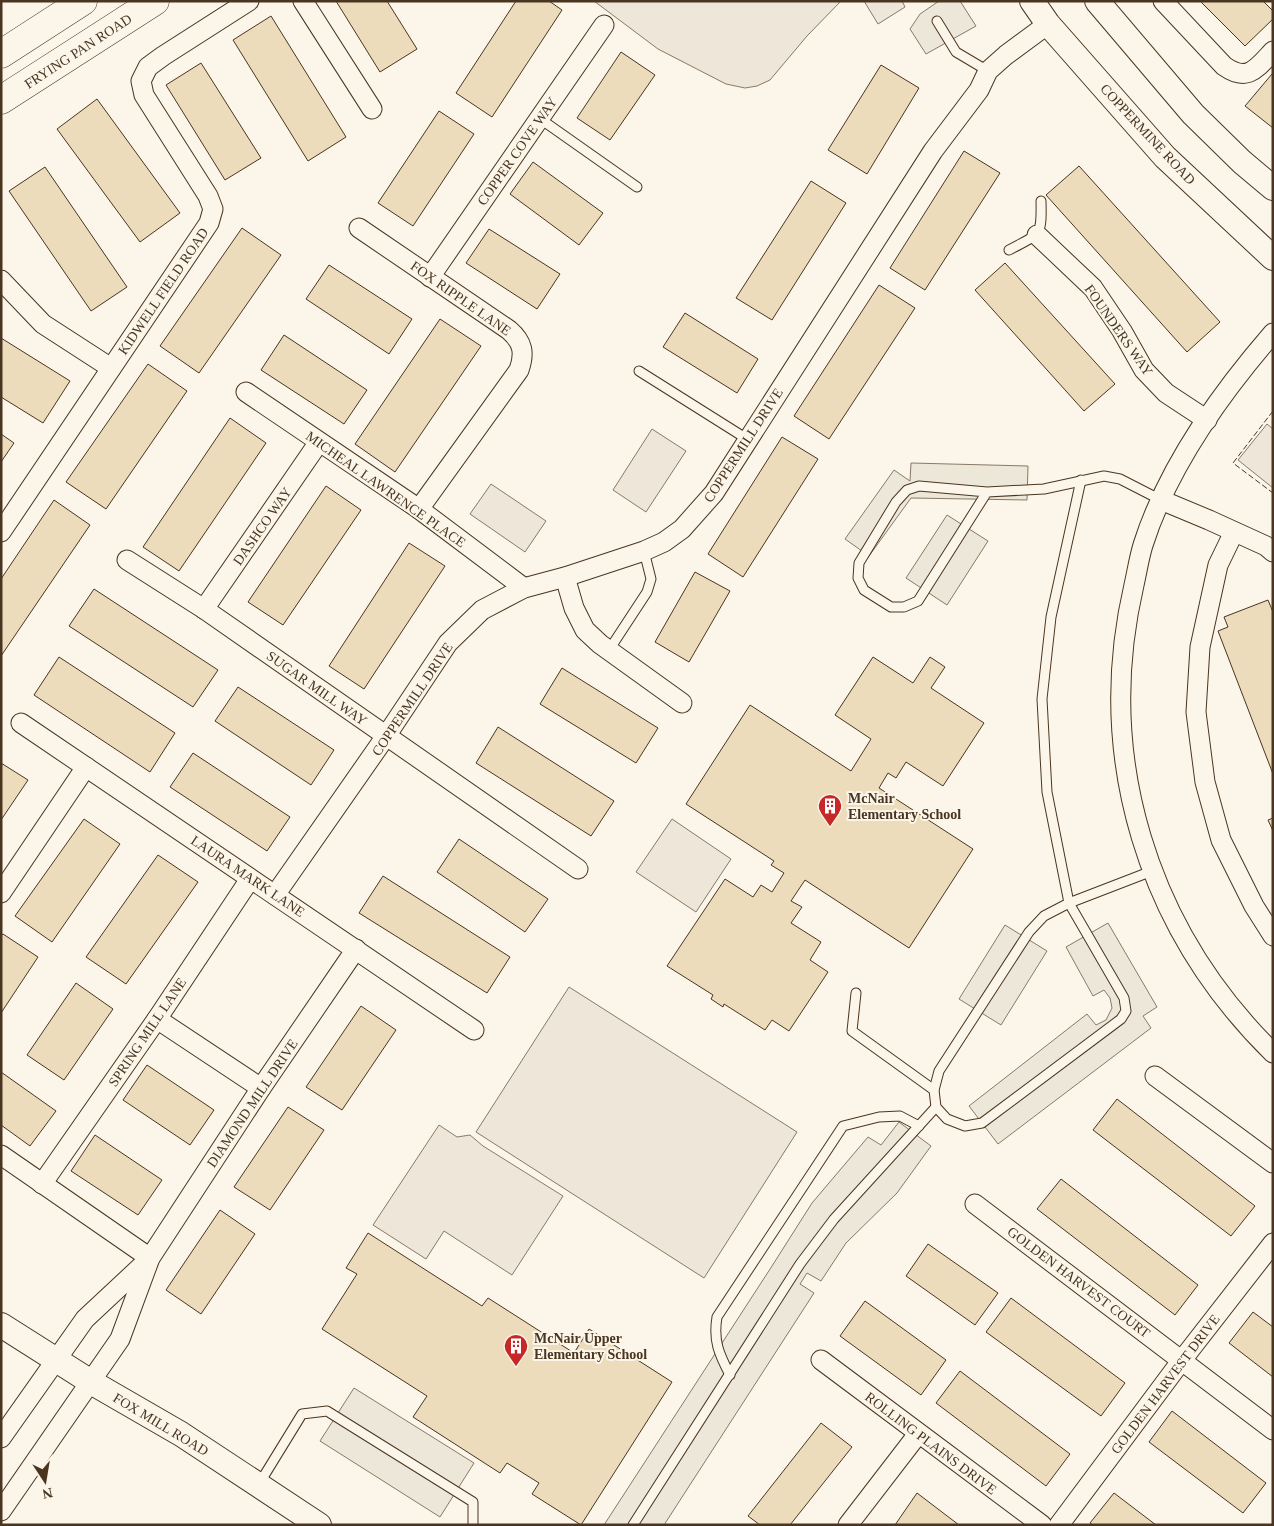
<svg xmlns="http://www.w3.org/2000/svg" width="1274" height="1526" viewBox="0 0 1274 1526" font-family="'Times New Roman',serif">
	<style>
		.green { fill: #ede6d9; stroke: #887966 }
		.parking { fill: #ede7d9; stroke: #887966 }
		.building { fill: #ecdcbc; stroke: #4a3520 }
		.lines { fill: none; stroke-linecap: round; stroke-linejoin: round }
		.service-casing { stroke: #4a3520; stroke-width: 11 }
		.minor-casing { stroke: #4a3520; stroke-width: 21 }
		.tertiary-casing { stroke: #4a3520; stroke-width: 26 }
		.primary-casing { stroke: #4a3520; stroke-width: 29 }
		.service { stroke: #fbf6e9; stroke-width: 9 }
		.minor { stroke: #fbf6e9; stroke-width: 19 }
		.tertiary { stroke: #fbf6e9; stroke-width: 24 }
		.primary { stroke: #fbf6e9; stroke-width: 28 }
		.fence { stroke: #4a3520; stroke-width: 1; stroke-dasharray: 6 2.5; stroke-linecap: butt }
		.labels { text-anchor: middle; stroke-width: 4; stroke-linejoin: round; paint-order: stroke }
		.street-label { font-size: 14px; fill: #4a3520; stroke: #fbf6e9 }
		.poi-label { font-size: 14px; font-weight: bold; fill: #4a3520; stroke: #fbf6e9; text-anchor: start }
	</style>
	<rect width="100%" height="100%" fill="#fbf6e9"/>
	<!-- green -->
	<g class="green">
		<path d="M594,1H841L807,36L770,80L757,86L745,88L726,84L658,49Z"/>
		<path d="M864,1H902L905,7L878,24Z"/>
		<path d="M1267,424L1273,429V488L1238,460Z"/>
		<path d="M652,429L686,451L646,512L613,490Z"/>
		<path d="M491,484L546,521L525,552L470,514Z"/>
		<path d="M672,819L731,859L696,912L636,872Z"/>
		<path d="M569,987L797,1132L704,1278L476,1132Z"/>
		<path d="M439,1125L457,1137L470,1135L483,1146L563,1196L512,1275L444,1231L426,1259L373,1225Z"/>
	</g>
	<!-- parking -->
	<g class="parking">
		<path d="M939,1H960L976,26L926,54L910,29L920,14Z"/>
		<path d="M911,463L1028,466L1027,500L911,498L869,556L845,539L894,470L910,481Z"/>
		<path d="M947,515L988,541L947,605L906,578Z"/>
		<path d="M1108,923L1157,1007L1143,1016L1151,1028L998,1144L969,1106L1087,1014L1096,1025L1106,1020L1112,1008L1110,998L1104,990L1093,996L1066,947Z"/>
		<path d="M1005,925L1047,951L1001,1025L959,999Z"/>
		<path d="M899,1122L931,1146L897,1193L846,1243L821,1281L807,1273L800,1284L814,1293L664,1525H604L772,1266L812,1203L868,1137L881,1145Z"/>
		<path d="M354,1388L474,1463L440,1517L320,1441Z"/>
	</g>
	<!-- building -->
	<g class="building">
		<path d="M336,1H387L417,49L380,72Z"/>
		<path d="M516,1H549L562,10L492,117L456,93Z"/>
		<path d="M1200,1H1263L1273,11V19L1245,46Z"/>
		<path d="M271,16L346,137L308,161L233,40Z"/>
		<path d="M621,52L655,75L610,140L577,118Z"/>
		<path d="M201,63L261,158L225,180L166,85Z"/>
		<path d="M881,65L919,88L867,174L828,150Z"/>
		<path d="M1272,74H1273V128L1245,106Z"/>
		<path d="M97,99L180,213L140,242L57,129Z"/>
		<path d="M439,111L474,134L413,226L378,203Z"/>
		<path d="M964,151L1000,173L925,290L890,268Z"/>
		<path d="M533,162L603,213L579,245L510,194Z"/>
		<path d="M1079,166L1220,322L1187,352L1046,195Z"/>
		<path d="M45,167L127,287L91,311L9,191Z"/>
		<path d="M811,181L846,203L772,320L736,298Z"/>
		<path d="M242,228L281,255L199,373L160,346Z"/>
		<path d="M489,229L560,274L537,309L466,263Z"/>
		<path d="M1005,263L1115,384L1084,411L975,290Z"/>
		<path d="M329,265L412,319L389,354L306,299Z"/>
		<path d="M879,285L915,308L829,439L794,416Z"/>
		<path d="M685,313L758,359L737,393L663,347Z"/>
		<path d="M440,319L481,346L395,472L355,444Z"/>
		<path d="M284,335L367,390L344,424L261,370Z"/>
		<path d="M1,338L70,381L43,423L1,397Z"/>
		<path d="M148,364L187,391L106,509L66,482Z"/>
		<path d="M230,418L266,443L179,571L143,547Z"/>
		<path d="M1,434L14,443L1,462Z"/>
		<path d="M782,437L818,459L743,577L708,554Z"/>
		<path d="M326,486L361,510L283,625L248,602Z"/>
		<path d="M54,500L90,525L1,656V579Z"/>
		<path d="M409,543L445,566L364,689L329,666Z"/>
		<path d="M695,572L730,591L689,662L655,642Z"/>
		<path d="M94,589L218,670L193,707L69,626Z"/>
		<path d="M1268,600L1273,612V774L1218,631L1228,627L1224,617Z"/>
		<path d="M59,657L175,733L150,772L34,695Z"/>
		<path d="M873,657L913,683L930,657L945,667L931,688L984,723L943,786L906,762L896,778L888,773L879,788L973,849L909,948L805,880L791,901L802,907L791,923L821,942L810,960L828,972L789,1031L772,1020L765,1030L724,1004L723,1007L711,999L713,995L667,966L725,879L753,897L761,885L772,892L784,873L771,865L774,861L686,804L750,705L851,771L871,739L835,715Z"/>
		<path d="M562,668L658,728L636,763L540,704Z"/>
		<path d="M238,687L334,750L311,785L215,721Z"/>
		<path d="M498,727L614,801L591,836L476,763Z"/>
		<path d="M193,753L290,817L267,851L170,787Z"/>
		<path d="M1,763L28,780L1,820Z"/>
		<path d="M1273,818V831L1268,820Z"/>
		<path d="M84,819L120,844L52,942L15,916Z"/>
		<path d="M459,839L548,899L525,932L437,872Z"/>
		<path d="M158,855L198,882L126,984L86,957Z"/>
		<path d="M383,876L510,957L487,993L359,913Z"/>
		<path d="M3,934L38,957L1,1013V936Z"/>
		<path d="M76,983L113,1009L64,1080L27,1055Z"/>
		<path d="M361,1006L396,1030L342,1110L306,1087Z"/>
		<path d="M147,1065L214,1110L190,1145L123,1100Z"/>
		<path d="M1,1072L56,1111L30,1146L1,1125Z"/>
		<path d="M1117,1099L1255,1206L1231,1236L1093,1130Z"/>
		<path d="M288,1107L324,1130L270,1210L234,1187Z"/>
		<path d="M95,1135L162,1180L138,1215L71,1171Z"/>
		<path d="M1061,1179L1198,1285L1175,1315L1037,1209Z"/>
		<path d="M220,1210L255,1234L201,1314L166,1290Z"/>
		<path d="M368,1233L482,1306L488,1298L574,1353L589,1329L672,1382L581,1525L532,1494L539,1483L507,1463L500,1473L413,1417L427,1396L322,1329L357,1274L346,1268Z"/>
		<path d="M928,1244L998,1293L975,1325L906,1276Z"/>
		<path d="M1011,1298L1125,1383L1101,1416L986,1332Z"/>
		<path d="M865,1301L946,1360L921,1395L840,1336Z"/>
		<path d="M1253,1312L1273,1327V1377L1229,1343Z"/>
		<path d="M960,1371L1070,1454L1046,1486L936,1403Z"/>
		<path d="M1172,1411L1266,1483L1243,1513L1149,1442Z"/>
		<path d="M821,1423L852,1447L790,1525H760L748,1516Z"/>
		<path d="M917,1493L959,1525H895Z"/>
		<path d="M1114,1493L1156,1525H1093L1090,1523Z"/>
	</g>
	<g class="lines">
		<!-- service casing -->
		<g class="service-casing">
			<g id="service">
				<path d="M937,21L956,52L988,71"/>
				<path d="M539,118L637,187"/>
				<path d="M1009,250C1040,233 1042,238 1041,201"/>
				<path d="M639,371L747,439"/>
				<path d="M1081,480L1051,617L1042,699L1047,792L1069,903L1124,998L1126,1011L1121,1019L982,1123L965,1126L947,1119L936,1107L934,1090L939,1071L1029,932L1044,916L1069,903L1152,871"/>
				<path d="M987,492L918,601L904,607H891L864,590L858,578L859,563L896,502L907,490L919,486L987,492L1044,489L1104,476L1120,479L1161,500"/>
				<path d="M609,650L647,592L651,579L644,551"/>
				<path d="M856,993L852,1031L934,1090"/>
				<path d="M730,1375C719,1354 713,1341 717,1317L843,1126L879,1117L900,1116L919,1126"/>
				<path d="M259,1484L302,1414L327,1411L473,1502V1525"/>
				<path d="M633,1525L800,1264L834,1219L936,1107"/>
			</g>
		</g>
		<!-- minor casing -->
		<g class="minor-casing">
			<g id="minor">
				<path d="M303,1L372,109"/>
				<path d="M1163,1L1224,66C1248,83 1257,68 1273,51"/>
				<path d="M359,228L509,330C523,342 525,353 519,370L419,509"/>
				<path d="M1037,235L1093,288L1122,331L1144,370L1166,393L1207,420"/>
				<path d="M430,277L604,25"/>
				<path d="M1,280L43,324L111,368"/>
				<path d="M1273,333C1221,393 1167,469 1143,545C1139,558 1137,572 1134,585C1094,757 1147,929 1273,1053"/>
				<path d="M246,392L419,509L524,588"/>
				<path d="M1161,500L1209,520L1266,546L1273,552"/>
				<path d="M1,532L209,223L213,209L208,196L144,95L141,81L148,67L163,56L249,1"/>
				<path d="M1234,532L1218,565L1200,647L1196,712L1205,782L1221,840L1254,906L1273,936"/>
				<path d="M127,560L204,609L578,869"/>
				<path d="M565,577L574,608L585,630L600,644L682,703"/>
				<path d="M204,609L319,442"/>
				<path d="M21,723L474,1030"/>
				<path d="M1,893L86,767"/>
				<path d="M275,895L386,736L448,643L482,610L524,588L565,577L644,551L664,542L682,529L714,493L933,151L979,90L988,71L1006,55L1048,24"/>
				<path d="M157,1019L261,1088"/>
				<path d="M1155,1076L1273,1163"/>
				<path d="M1,1155L150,1258"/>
				<path d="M42,1184L157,1019L250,879"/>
				<path d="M975,1204L1273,1430"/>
				<path d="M821,1360L1042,1525"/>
				<path d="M1,1438L85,1319L146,1262"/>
				<path d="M1,1511L120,1339L150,1258L261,1088L356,949"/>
				<path d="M848,1525L918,1434"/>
				<path d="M1059,1525L1182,1360L1273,1243"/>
			</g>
		</g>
		<!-- tertiary casing -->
		<g class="tertiary-casing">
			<g id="tertiary">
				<path d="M1032,1L1048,24L1165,157L1273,258"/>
				<path d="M1097,1L1193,114L1242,162L1273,188"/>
				<path d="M1,1325L91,1382L181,1434L319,1525"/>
			</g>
		</g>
		<!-- primary casing -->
		<g class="primary-casing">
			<g id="primary">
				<path d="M1,54L83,1"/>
				<path d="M1,100L155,1"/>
			</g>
		</g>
		<!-- service -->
		<use href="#service" class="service"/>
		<!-- minor -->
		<use href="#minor" class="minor"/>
		<!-- tertiary -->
		<use href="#tertiary" class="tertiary"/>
		<!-- primary -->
		<use href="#primary" class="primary"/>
		<!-- fence -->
		<path class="fence" d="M1273,411L1233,463L1273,493"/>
	</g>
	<!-- icons -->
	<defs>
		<g id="building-pin" transform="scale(1.25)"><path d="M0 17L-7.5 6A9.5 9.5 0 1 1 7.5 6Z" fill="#c62828" stroke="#fbf6e9"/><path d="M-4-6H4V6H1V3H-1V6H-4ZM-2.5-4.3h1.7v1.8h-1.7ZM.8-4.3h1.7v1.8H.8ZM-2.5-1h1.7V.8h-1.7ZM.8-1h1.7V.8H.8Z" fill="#fff"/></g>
	</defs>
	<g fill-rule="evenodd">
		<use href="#building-pin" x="830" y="806"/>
		<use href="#building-pin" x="516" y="1346"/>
	</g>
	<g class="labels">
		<!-- street labels -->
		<g class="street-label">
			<text transform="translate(78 51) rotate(-33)" y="5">FRYING PAN ROAD</text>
			<text transform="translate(1148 134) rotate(47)" y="5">COPPERMINE ROAD</text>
			<text transform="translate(517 151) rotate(-55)" y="5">COPPER COVE WAY</text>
			<text transform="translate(163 291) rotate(-56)" y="5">KIDWELL FIELD ROAD</text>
			<text transform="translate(461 298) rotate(35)" y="5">FOX RIPPLE LANE</text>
			<text transform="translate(1119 330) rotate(55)" y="5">FOUNDERS WAY</text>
			<text transform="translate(743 445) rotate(-57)" y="5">COPPERMILL DRIVE</text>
			<text transform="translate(386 489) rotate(35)" y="5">MICHEAL LAWRENCE PLACE</text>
			<text transform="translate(262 526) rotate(-55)" y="5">DASHCO WAY</text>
			<text transform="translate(317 688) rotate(35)" y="5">SUGAR MILL WAY</text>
			<text transform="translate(412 699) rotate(-56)" y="5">COPPERMILL DRIVE</text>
			<text transform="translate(248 876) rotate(34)" y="5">LAURA MARK LANE</text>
			<text transform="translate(147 1032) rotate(-56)" y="5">SPRING MILL LANE</text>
			<text transform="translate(252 1103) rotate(-56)" y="5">DIAMOND MILL DRIVE</text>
			<text transform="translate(1079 1282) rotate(37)" y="5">GOLDEN HARVEST COURT</text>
			<text transform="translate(1165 1384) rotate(-53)" y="5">GOLDEN HARVEST DRIVE</text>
			<text transform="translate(161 1424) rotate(31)" y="5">FOX MILL ROAD</text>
			<text transform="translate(931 1443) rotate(37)" y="5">ROLLING PLAINS DRIVE</text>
		</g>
		<!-- poi labels -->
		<g class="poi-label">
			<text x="848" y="803">McNair<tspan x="848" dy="16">Elementary School</tspan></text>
			<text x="534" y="1343">McNair Upper<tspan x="534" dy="16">Elementary School</tspan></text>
		</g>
	</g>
	<!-- border -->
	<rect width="1274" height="1526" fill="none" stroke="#4a3520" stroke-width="5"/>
	<!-- north arrow -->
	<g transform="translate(45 1481) rotate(168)" stroke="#fbf6e9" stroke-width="4" paint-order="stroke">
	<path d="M0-4L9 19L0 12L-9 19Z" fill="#4a3520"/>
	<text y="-8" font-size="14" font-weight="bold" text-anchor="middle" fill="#4a3520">N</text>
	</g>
</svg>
